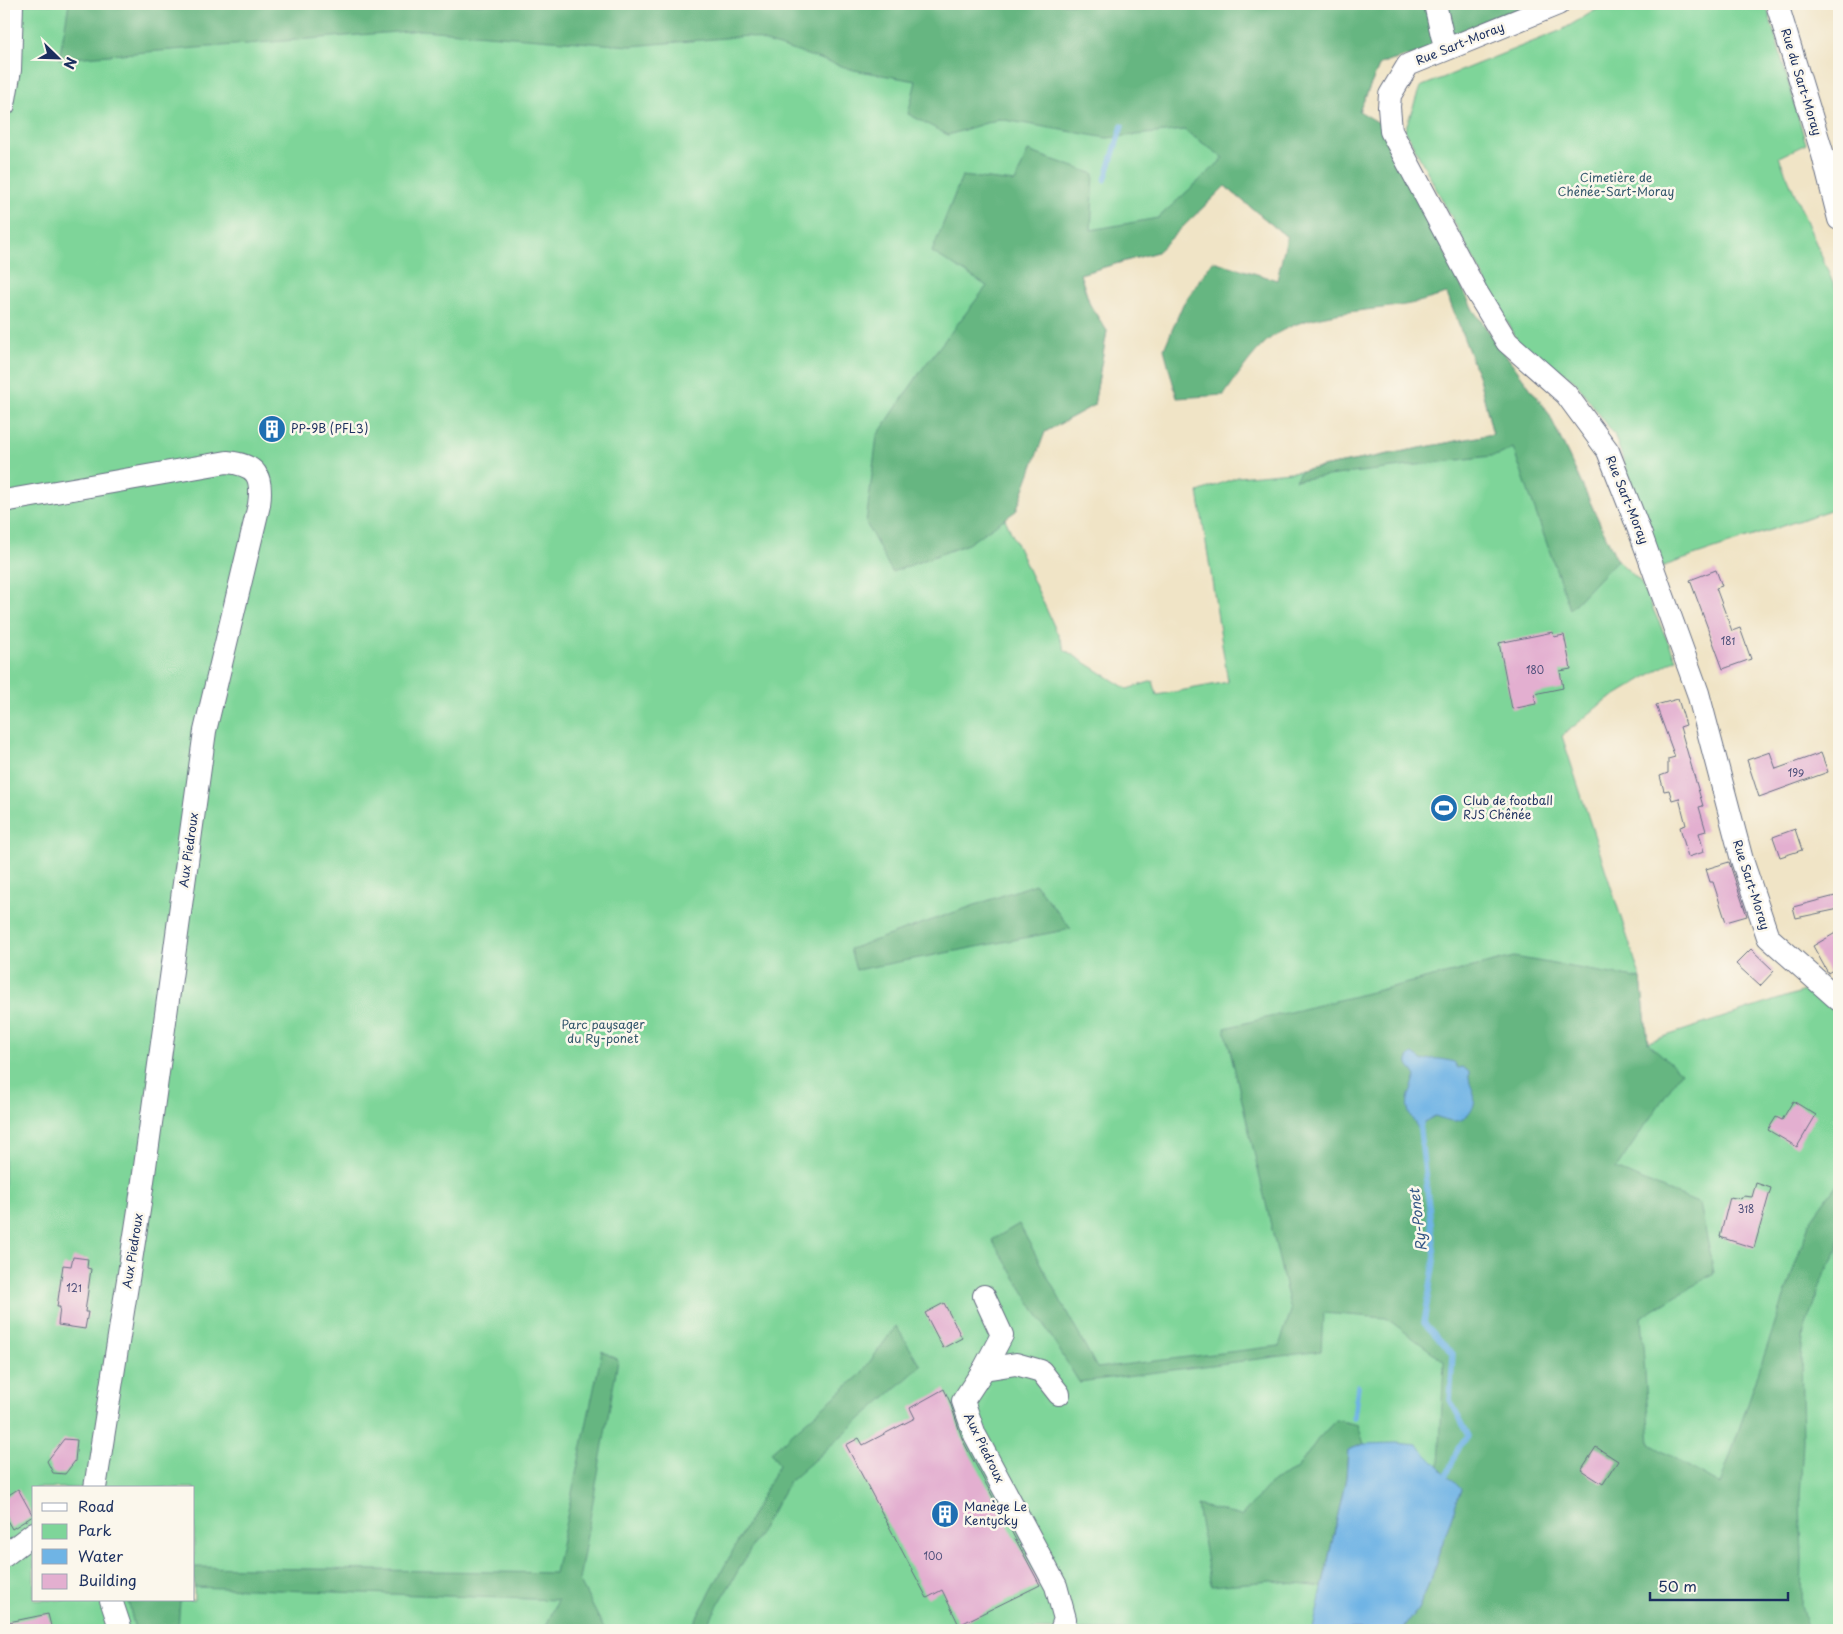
<svg xmlns="http://www.w3.org/2000/svg" width="1843" height="1634" viewBox="0 0 1843 1634" font-family="'Playpen Sans',sans-serif">
	<style>
		.green { fill: #7ed599; stroke: #4c827c; fill-rule: evenodd }
		.forest { fill: #66b681; stroke: #407270 }
		.water { fill: #6fb4e5; stroke: #4572a2 }
		.lines { fill: none; stroke-linecap: round; stroke-linejoin: round }
		.stream { stroke: #6fb4e5; stroke-width: 5.5 }
		.building { fill: #e3afd0 }
		.minor-casing { stroke: #666e82; stroke-width: 24 }
		.minor { stroke: #fff; stroke-width: 22 }
		.labels { text-anchor: middle; stroke-width: 5; stroke-linejoin: round; paint-order: stroke }
		.number-label { font-size: 10px; fill: #4d4f7a }
		.street-label { font-size: 12px; fill: #1b2f5e; stroke: #fbf7ec }
		.park-label { font-size: 12px; fill: #34586d; stroke: #fbf7ec }
		.poi-label { font-size: 12px; fill: #1b2f5e; stroke: #fbf7ec; text-anchor: start }
		.water-label { font-size: 14px; font-style: italic; fill: #345786; stroke: #fbf7ec }
	</style>
	<rect width="100%" height="100%" fill="#fbf7ec"/>
	<filter id="ink" filterUnits="userSpaceOnUse"><feTurbulence type="fractalNoise" baseFrequency=".02" numOctaves="2"/><feDisplacementMap in="SourceGraphic" scale="10" xChannelSelector="R" yChannelSelector="G"/><feConvolveMatrix kernelMatrix="1 2 1 2 8 2 1 2 1" color-interpolation-filters="sRGB"/></filter>
	<filter id="wash" filterUnits="userSpaceOnUse"><feTurbulence type="fractalNoise" baseFrequency=".0096" numOctaves="4" result="noise"/><feDisplacementMap in="SourceGraphic" scale="20" xChannelSelector="R" yChannelSelector="G"/><feGaussianBlur stdDeviation="1.12" result="paint"/><feColorMatrix in="noise" values="0 0 0 0 0 0 0 0 0 0 0 0 0 0 0 0 0 1.4 0 .05"/><feComposite in="paint" operator="in"/></filter>
	<g filter="url(#wash)">
		<rect width="100%" height="100%" fill="#f0e4c6"/>
		<!-- green -->
		<g class="green">
			<path d="M4,4H1423L1432,49L1380,64L1359,111L1350,289L1225,186L1157,252L1080,274L1090,305L1107,331L1094,405L1045,432L1005,519L1065,650L1127,689L1153,681L1157,695L1228,682L1198,492L1238,477L1301,471L1493,434L1479,378L1385,130L1473,310L1549,414L1617,560L1640,581L1676,659L1601,704L1562,736L1641,979L1648,1042L1810,989L1839,1016V1630H4ZM34,1488H194V1600H34Z"/>
			<path d="M1606,4H1766L1806,144L1779,157L1839,297V507L1661,567L1614,434L1574,380L1518,342L1405,130L1420,87L1562,30Z"/>
		</g>
		<!-- forest -->
		<g class="forest">
			<path d="M69,4H1541L1432,49L1380,64L1359,111L1381,124L1385,130L1473,310L1549,414L1617,560L1570,609L1513,448L1499,455L1295,480L1301,471L1493,434L1479,378L1447,294C1431,298 1415,304 1398,306C1357,312 1299,313 1267,341C1250,356 1237,377 1224,395L1177,398L1164,349L1183,304L1213,261L1277,280L1287,237L1225,186L1157,252L1080,274L1090,305L1107,331L1094,405L1045,432L1016,511L968,544L892,572L866,523L877,436L923,368L987,286L932,252L962,176L1015,182L1028,151L1094,174L1091,230L1158,218L1224,158L1184,130L1107,138L999,119L948,135L908,114L916,81L854,70L748,36L631,46L421,30L59,59Z"/>
			<path d="M1035,884L1071,929L856,970L850,949Z"/>
			<path d="M1514,957L1641,979L1648,1043L1681,1072L1616,1169L1700,1204L1714,1273L1641,1318L1650,1444L1720,1485L1810,1221L1839,1181V1247L1825,1272L1804,1331L1801,1357L1803,1440L1800,1498L1802,1558L1801,1606L1808,1630H1403L1418,1609L1426,1591L1461,1489L1439,1467L1444,1361L1386,1318L1323,1313L1321,1351L1079,1382L992,1240L1019,1224L1097,1368L1279,1346L1291,1311L1225,1028Z"/>
			<path d="M896,1326L921,1366L789,1482L704,1630H690L779,1465L771,1452L860,1375Z"/>
			<path d="M602,1351L618,1360L579,1580L605,1630H544L558,1600L194,1587V1567L555,1573Z"/>
			<path d="M1336,1420L1358,1425L1364,1444L1348,1450L1346,1478L1322,1587L1272,1581L1211,1586L1197,1505L1241,1516L1273,1481L1297,1469L1318,1439Z"/>
			<path d="M128,1600H180L178,1630H135Z"/>
		</g>
		<!-- water -->
		<g class="water">
			<path d="M1413,1054L1423,1061C1433,1057 1444,1059 1454,1062L1458,1068L1463,1067L1469,1072C1468,1084 1472,1085 1474,1095C1477,1107 1467,1121 1455,1121C1449,1121 1441,1118 1435,1116L1424,1122L1420,1131C1402,1105 1406,1104 1416,1076L1408,1064V1057Z"/>
			<path d="M1396,1443L1417,1445L1461,1489L1426,1591L1418,1609L1403,1630H1313L1346,1478L1348,1450L1364,1444Z"/>
		</g>
		<g class="lines">
			<!-- stream -->
			<g class="stream">
				<path d="M1105,180L1122,126"/>
				<path d="M1421,1124L1420,1131L1435,1256L1424,1323L1453,1354L1450,1400L1469,1436L1459,1446L1447,1475L1443,1478"/>
				<path d="M1354,1417L1358,1386"/>
			</g>
		</g>
		<g id="blocks">
			<!-- building -->
			<g class="building">
				<path d="M1716,570L1722,586L1716,588L1732,631L1740,628L1751,659L1723,669L1690,580Z"/>
				<path d="M1553,632L1554,637L1564,635L1571,669L1560,671L1563,688L1534,694L1536,704L1512,709L1499,643Z"/>
				<path d="M1678,699L1686,725L1680,727L1703,806L1699,807L1706,831L1699,833L1704,852L1688,857L1680,827L1686,825L1679,798L1672,800L1669,790L1664,791L1660,776L1668,773V759L1675,757L1656,705Z"/>
				<path d="M1770,752L1776,769L1821,753L1828,772L1759,797L1747,760Z"/>
				<path d="M1795,829L1802,850L1780,857L1773,837Z"/>
				<path d="M1729,862L1747,916L1726,922L1713,882H1710L1706,869Z"/>
				<path d="M1839,895V909L1796,918L1793,907Z"/>
				<path d="M1839,931V966L1828,973L1813,946Z"/>
				<path d="M1751,949L1774,971L1760,986L1736,964Z"/>
				<path d="M1793,1101L1816,1115L1797,1147L1768,1130L1776,1117L1782,1120Z"/>
				<path d="M1756,1183L1771,1188L1754,1248L1720,1237L1730,1197L1741,1199L1743,1196L1752,1197Z"/>
				<path d="M73,1257L88,1259L87,1268L91,1269L85,1312H88L85,1329L58,1325L60,1307H57L63,1265L71,1266Z"/>
				<path d="M944,1303L962,1338L943,1348L925,1313Z"/>
				<path d="M944,1389L950,1402L963,1441L1040,1585L959,1625L942,1590L927,1598L846,1445L859,1438L863,1445L915,1418L910,1408Z"/>
				<path d="M64,1439L77,1440L75,1461L65,1474L53,1473L47,1461Z"/>
				<path d="M1596,1447L1618,1461L1603,1484L1581,1470Z"/>
				<path d="M18,1489L33,1516L12,1529L4,1515V1498Z"/>
				<path d="M48,1614L52,1630H4V1623Z"/>
			</g>
		</g>
	</g>
	<g filter="url(#ink)">
		<use href="#blocks" fill-opacity="0" stroke="#666e82" stroke-width="1"/>
		<g class="lines">
			<!-- minor casing -->
			<g class="minor-casing">
				<g id="minor">
					<path d="M1435,4L1442,35L1446,48"/>
					<path d="M1558,4L1408,65L1390,95L1389,107L1391,131L1476,291L1507,342L1566,394L1608,451L1641,535L1698,693L1742,860L1768,937L1839,1000"/>
					<path d="M1777,4L1823,155L1839,219"/>
					<path d="M4,105L10,70L12,4"/>
					<path d="M4,501L227,462C257,465 263,476 259,505L205,731L139,1210L95,1488"/>
					<path d="M984,1296L1002,1335L984,1369L963,1401L975,1435L1056,1586L1065,1619L1061,1630"/>
					<path d="M984,1369L1016,1364L1041,1371L1059,1394"/>
					<path d="M4,1556L34,1533"/>
					<path d="M111,1600L121,1630"/>
				</g>
			</g>
			<!-- minor -->
			<use href="#minor" class="minor"/>
		</g>
	</g>
	<!-- icons -->
	<defs>
		<g id="building-disc" transform="scale(1.4375)"><circle r="9.5" fill="#1f6fb2" stroke="#fbf7ec"/><path d="M-4-6H4V6H1V3H-1V6H-4ZM-2.5-4.3h1.7v1.8h-1.7ZM.8-4.3h1.7v1.8H.8ZM-2.5-1h1.7V.8h-1.7ZM.8-1h1.7V.8H.8Z" fill="#fff"/></g>
		<g id="stadium-disc" transform="scale(1.4375)"><circle r="9.5" fill="#1f6fb2" stroke="#fbf7ec"/><path d="M0-5a6.5 5 0 1 0 0 10a6.5 5 0 1 0 0-10ZM-3.5-1.8h7v3.6h-7Z" fill="#fff"/></g>
	</defs>
	<g fill-rule="evenodd">
		<use href="#building-disc" x="272" y="429"/>
		<use href="#stadium-disc" x="1444" y="808"/>
		<use href="#building-disc" x="945" y="1514"/>
	</g>
	<g class="labels">
		<!-- number labels -->
		<g class="number-label">
			<text x="1728" y="645">181</text>
			<text x="1535" y="674">180</text>
			<text x="1796" y="777">199</text>
			<text x="1746" y="1213">318</text>
			<text x="74" y="1292">121</text>
			<text x="933" y="1560">100</text>
		</g>
		<!-- street labels -->
		<g class="street-label">
			<text transform="translate(1460 44) rotate(-22)" y="4">Rue Sart-Moray</text>
			<text transform="translate(1801 82) rotate(73)" y="4">Rue du Sart-Moray</text>
			<text transform="translate(1627 500) rotate(68)" y="4">Rue Sart-Moray</text>
			<text transform="translate(189 850) rotate(-82)" y="4">Aux Piedroux</text>
			<text transform="translate(1751 885) rotate(72)" y="4">Rue Sart-Moray</text>
			<text transform="translate(133 1251) rotate(-81)" y="4">Aux Piedroux</text>
			<text transform="translate(984 1448) rotate(64)" y="4">Aux Piedroux</text>
		</g>
		<!-- park labels -->
		<g class="park-label">
			<text x="1616" y="182">Cimetière de<tspan x="1616" dy="14">Chênée-Sart-Moray</tspan></text>
			<text x="603" y="1029">Parc paysager<tspan x="603" dy="14">du Ry-ponet</tspan></text>
		</g>
		<!-- poi labels -->
		<g class="poi-label">
			<text x="291" y="433">PP-9B (PFL3)</text>
			<text x="1463" y="805">Club de football<tspan x="1463" dy="14">RJS Chênée</tspan></text>
			<text x="964" y="1511">Manège Le<tspan x="964" dy="14">Kentycky</tspan></text>
		</g>
		<!-- water labels -->
		<g class="water-label">
			<text transform="translate(1418 1220) rotate(-97)" y="5">Ry-Ponet</text>
		</g>
	</g>
	<!-- margin -->
	<rect width="1843" height="1634" fill="none" stroke="#fbf7ec" stroke-width="20"/>
	<!-- legend -->
	<rect x="32" y="1486" width="162" height="115" fill="#fbf7ec" stroke="#a1a7b3"/>
	<rect x="42" y="1503" width="25" height="8" fill="#ffffff" stroke="#a1a7b3"/>
	<text x="78" y="1512" font-size="15" fill="#1b2f5e">Road</text>
	<rect x="42" y="1524" width="25" height="15" fill="#7ed599" stroke="#a1a7b3"/>
	<text x="78" y="1536" font-size="15" fill="#1b2f5e">Park</text>
	<rect x="42" y="1549" width="25" height="15" fill="#6fb4e5" stroke="#a1a7b3"/>
	<text x="78" y="1562" font-size="15" fill="#1b2f5e">Water</text>
	<rect x="42" y="1574" width="25" height="15" fill="#e3afd0" stroke="#a1a7b3"/>
	<text x="78" y="1586" font-size="15" fill="#1b2f5e">Building</text>
	<!-- north arrow -->
	<g transform="translate(58 58) rotate(113)" stroke="#fbf7ec" stroke-width="4" paint-order="stroke">
	<path d="M0-4L9 19L0 12L-9 19Z" fill="#1b2f5e"/>
	<text y="-8" font-size="14" font-weight="bold" text-anchor="middle" fill="#1b2f5e">N</text>
	</g>
	<!-- scale -->
	<path d="M1650 1592v8h138v-8" fill="none" stroke="#1b2f5e" stroke-width="2.5"/>
	<text x="1658" y="1592" font-size="15" fill="#1b2f5e" stroke="#fbf7ec" stroke-width="4" paint-order="stroke">50 m</text>
</svg>
